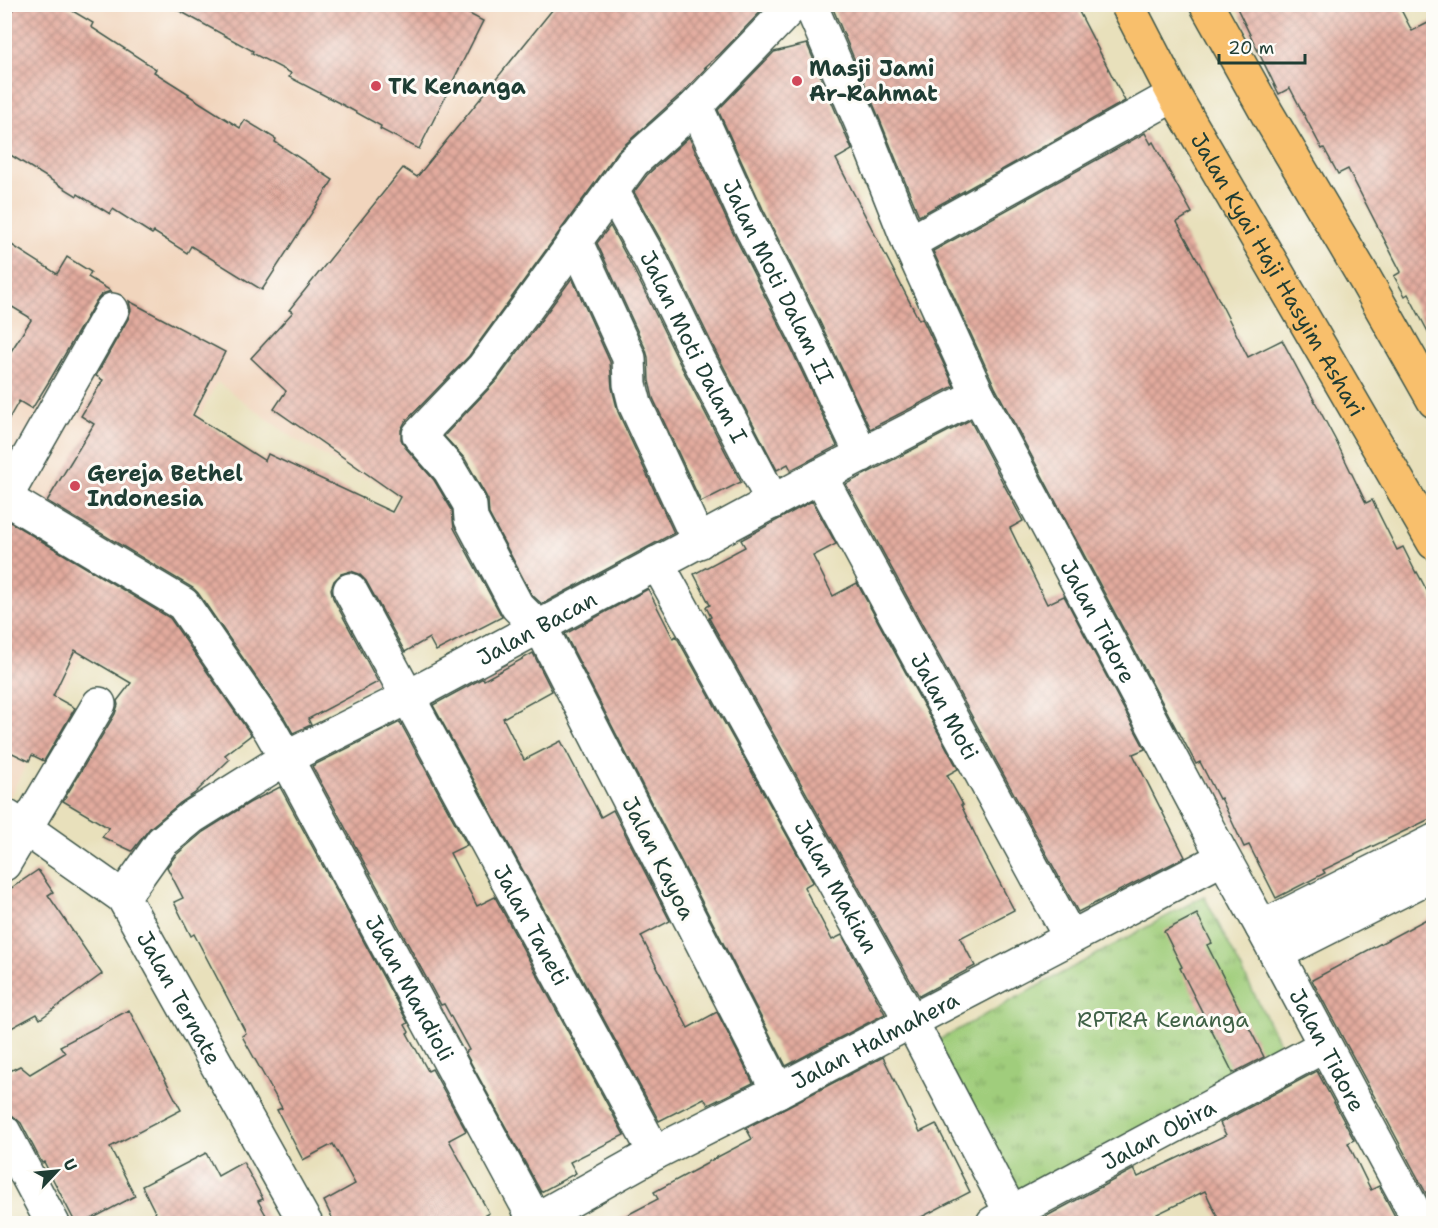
<svg xmlns="http://www.w3.org/2000/svg" width="1438" height="1228" viewBox="0 0 1438 1228" font-family="'Shantell Sans',sans-serif">
	<style>
		.built { fill: #f1d5bd }
		.park { fill: url(#park-tufts); stroke: #608558; stroke-width: 1.5 }
		.building { fill: url(#building-cross-hatch) }
		.lines { fill: none; stroke-linecap: round; stroke-linejoin: round }
		.minor-casing { stroke: #3d5548; stroke-width: 36 }
		.major-casing { stroke: #3d5548; stroke-width: 36 }
		.minor { stroke: #fff; stroke-width: 33 }
		.major { stroke: #f8bf6c; stroke-width: 33 }
		.poi-dot { fill: #d1495b; stroke: #fdfcf7; stroke-width: 2 }
		.labels { text-anchor: middle; stroke-width: 6; stroke-linejoin: round; paint-order: stroke }
		.poi-label { font-size: 22px; font-weight: bold; fill: #1f3d34; stroke: #fdfcf7; text-anchor: start }
		.street-label { font-size: 22px; fill: #1f3d34; stroke: #fdfcf7 }
		.park-label { font-size: 22px; fill: #3f6146; stroke: #fdfcf7 }
	</style>
	<defs>
		<pattern id="park-tufts" width="24" height="20" patternUnits="userSpaceOnUse" patternTransform="scale(1.5)"><rect width="24" height="20" fill="#a0cd7b"/><path d="M3 7l-1-3M5 7V3M7 7l1-3M15 17l-1-3M17 17v-4M19 17l1-3" fill="none" stroke="#82a866"/></pattern>
		<pattern id="building-cross-hatch" width="8" height="8" patternUnits="userSpaceOnUse" patternTransform="scale(1.5)"><rect width="8" height="8" fill="#e3ab9e"/><path d="M0 0l8 8M0 8l8-8" fill="none" stroke="#b78c82"/></pattern>
	</defs>
	<rect width="100%" height="100%" fill="#fdfcf7"/>
	<filter id="ink" filterUnits="userSpaceOnUse"><feTurbulence type="fractalNoise" baseFrequency=".0167" numOctaves="2"/><feDisplacementMap in="SourceGraphic" scale="12" xChannelSelector="R" yChannelSelector="G"/><feConvolveMatrix kernelMatrix="1 2 1 2 8 2 1 2 1" color-interpolation-filters="sRGB"/></filter>
	<filter id="wash" filterUnits="userSpaceOnUse"><feTurbulence type="fractalNoise" baseFrequency=".008" numOctaves="4" result="noise"/><feDisplacementMap in="SourceGraphic" scale="24" xChannelSelector="R" yChannelSelector="G"/><feGaussianBlur stdDeviation="1.35" result="paint"/><feColorMatrix in="noise" values="0 0 0 0 0 0 0 0 0 0 0 0 0 0 0 0 0 1.4 0 .05"/><feComposite in="paint" operator="in"/></filter>
	<g filter="url(#wash)">
		<rect width="100%" height="100%" fill="#e8e0bb"/>
		<!-- built -->
		<path class="built" d="M5,5H817L797,16L704,121L632,192L567,274L541,311L366,479L296,440L217,382L5,807Z"/>
		<!-- park -->
		<path class="park" d="M1204,896L1286,1056L1019,1191L935,1042Z"/>
		<g id="blocks">
			<!-- building -->
			<g class="building">
				<path d="M16,4H61L93,23L91,27L156,69L154,72L189,94L188,95L240,128L245,120L276,139L275,142L333,180L262,290L191,246L187,253L154,232L152,234L113,209L110,214L78,194L77,196L4,151V24Z"/>
				<path d="M167,4H450L483,21L419,149L380,129L381,126L343,105L289,77L291,73L252,53L253,51Z"/>
				<path d="M557,4H768L720,54L704,68L707,67L683,92L618,151L469,356L405,422L401,430V439L405,447L434,480L452,510L454,528L502,617L436,651L429,638L405,652L366,581L359,574L351,571L341,574L334,581L331,589L333,598L378,682L308,719L311,725L293,733L285,719L198,593L193,588L47,501L94,424L81,416L103,380L96,376L128,319L131,310L129,301L225,352L193,415L265,461L268,454L392,512L400,497L274,409L286,391L251,358L293,312L289,310L403,168L417,177Z"/>
				<path d="M831,4H1075L1125,101L919,216L880,120Z"/>
				<path d="M1235,4H1398L1412,31L1434,20V343L1408,294L1405,296L1394,276L1401,272L1348,169L1338,174L1324,148L1322,149L1290,88L1279,94Z"/>
				<path d="M807,44L852,150L836,159L919,320L922,318L954,386L870,429L820,322L763,209L718,110L774,52Z"/>
				<path d="M1145,133L1151,144L1153,142L1192,213L1177,222L1214,290L1248,357L1282,340L1336,441L1366,503L1372,500L1397,550L1403,547L1416,573L1417,572L1434,604V817L1323,870L1325,873L1276,898L1249,845L1244,847L1221,798L1219,799L1200,762L1196,764L1179,732H1178L995,387L933,251Z"/>
				<path d="M689,137L729,225L786,338L837,446L791,470L788,464L777,470L715,350L668,253L634,192L647,175Z"/>
				<path d="M610,226L634,270L681,366L741,482L701,502L653,398L649,381L648,357L646,350L597,243Z"/>
				<path d="M4,240L57,274L67,257L91,272L88,277L111,291L102,294L96,301L51,378L32,409L19,401L4,427V362L31,320L29,318V317L4,302Z"/>
				<path d="M572,278L610,362L612,388L618,412L674,533L542,604L532,595L489,514L488,500L485,494L465,459L444,436L498,379Z"/>
				<path d="M970,420L1023,521L1010,528L1047,604L1064,596L1145,749L1133,754L1185,857L1078,912L846,484Z"/>
				<path d="M812,501L836,544L813,556L833,596L857,583L958,769L947,775L963,805H961L983,851L1014,910L960,938L975,966L919,996L709,618L711,617L706,607L710,605L694,574L745,547L741,540Z"/>
				<path d="M5,519L170,618L251,735L225,755L229,760L195,793L180,803L150,828L132,851L102,837L109,828L63,801L115,714L118,705L117,701L131,683L75,650L53,696L75,708L44,761L32,755L29,761L4,749Z"/>
				<path d="M648,589L673,638L676,636L813,882L804,887L832,940L842,935L885,1014L786,1066L565,634Z"/>
				<path d="M533,653L552,691L503,718L524,760L561,741L601,817L613,810L670,921L641,936L688,1028L717,1012L753,1083L708,1105L704,1098L659,1121L433,705L483,678L484,680Z"/>
				<path d="M400,722L467,845L450,853L477,906L495,897L624,1135L570,1162L576,1173L541,1192L465,1052L469,1050L444,1004L441,1005L312,766Z"/>
				<path d="M280,787L408,1023L405,1025L409,1032L407,1033L428,1071L432,1069L466,1131L449,1140L489,1213L469,1224H335L324,1201L355,1184L333,1144L303,1160L277,1110L282,1108L242,1036L246,1033L194,934L191,936L174,902L183,898L167,867L176,855L203,832L249,803Z"/>
				<path d="M38,870L53,892L48,895L102,974L40,1019L37,1014L4,1032V893Z"/>
				<path d="M1197,914L1212,943L1207,945L1264,1057L1233,1073L1180,968L1182,967L1164,931Z"/>
				<path d="M1434,915V1208L1312,980Z"/>
				<path d="M129,1010L181,1110L110,1147L135,1196L82,1224H76L44,1162L42,1163L21,1123L13,1116L4,1113V1074L20,1066L30,1074L65,1053L60,1046Z"/>
				<path d="M883,1057L920,1132L936,1124L970,1192L908,1224H610L658,1199L654,1192L708,1163V1162L752,1139L746,1128Z"/>
				<path d="M1317,1071L1354,1140L1348,1143L1371,1190L1379,1186L1399,1224H1221L1205,1191L1157,1214L1161,1224H1032L1134,1169L1138,1177L1226,1135L1220,1123Z"/>
				<path d="M206,1153L218,1176L243,1162L263,1199L258,1201L271,1224H161L142,1186Z"/>
			</g>
		</g>
	</g>
	<g filter="url(#ink)">
		<use href="#blocks" fill-opacity="0" stroke="#3d5548" stroke-width="1.5"/>
		<g class="lines">
			<!-- minor casing -->
			<g class="minor-casing">
				<g id="minor">
					<path id="s1" d="M810,4L863,127L909,243L978,395L1200,813C1224,861 1251,906 1276,953C1324,1044 1372,1134 1421,1224"/>
					<path id="s2" d="M696,106L746,217L803,330L862,455"/>
					<path id="s3" d="M612,191L651,261L698,358L773,502"/>
					<path d="M575,240L629,358L630,384L635,404L699,542"/>
					<path d="M909,243L1174,95"/>
					<path id="s4" d="M820,476L1070,937"/>
					<path d="M4,500L112,310"/>
					<path id="s5" d="M17,505L183,604L270,730L286,758L535,1220"/>
					<path id="s6" d="M657,563L911,1021L1011,1213"/>
					<path id="s7" d="M350,590L655,1153"/>
					<path id="s8" d="M4,815L25,828L123,897L306,1224"/>
					<path d="M4,864L99,704"/>
					<path id="s9" d="M123,897L162,842L192,817L286,758L408,697L820,476L978,395"/>
					<path d="M1262,927L1434,841"/>
					<path d="M1276,954L1434,874"/>
					<path d="M778,1091L540,626L528,617L517,606L471,519L470,506L469,503L449,469L419,435L483,368L633,162L696,106L794,4"/>
					<path d="M4,1132L53,1224"/>
					<path id="s10" d="M993,1223L1324,1046"/>
					<path id="s11" d="M528,1224L655,1153L778,1091L1223,858"/>
				</g>
			</g>
			<!-- major casing -->
			<g class="major-casing">
				<g id="major">
					<path id="s12" d="M1127,4L1174,95L1434,543"/>
					<path d="M1206,4L1268,115L1365,279L1434,401"/>
				</g>
			</g>
			<!-- minor -->
			<use href="#minor" class="minor"/>
			<!-- major -->
			<use href="#major" class="major"/>
		</g>
	</g>
	<!-- markers -->
	<g class="poi-dot">
		<circle cx="797" cy="81" r="6"/>
		<circle cx="376" cy="86" r="6"/>
		<circle cx="75" cy="486" r="6"/>
	</g>
	<g class="labels">
		<!-- poi labels -->
		<g class="poi-label">
			<text x="809" y="76">Masji Jami<tspan x="809" dy="25">Ar-Rahmat</tspan></text>
			<text x="388" y="94">TK Kenanga</text>
			<text x="87" y="481">Gereja Bethel<tspan x="87" dy="25">Indonesia</tspan></text>
		</g>
		<!-- street labels -->
		<g class="street-label">
			<text dy="8" stroke="none"><textPath href="#s12" startOffset="310">Jalan Kyai Haji Hasyim Ashari</textPath></text>
			<text dy="8" stroke="none"><textPath href="#s2" startOffset="194">Jalan Moti Dalam II</textPath></text>
			<text dy="8" stroke="none"><textPath href="#s3" startOffset="176">Jalan Moti Dalam I</textPath></text>
			<text dy="8" stroke="none"><textPath href="#s1" startOffset="682">Jalan Tidore</textPath></text>
			<text dy="8" stroke="none"><textPath href="#s9" startOffset="500">Jalan Bacan</textPath></text>
			<text dy="8" stroke="none"><textPath href="#s4" startOffset="262">Jalan Moti</textPath></text>
			<text transform="translate(659 858) rotate(63)" y="8">Jalan Kayoa</text>
			<text dy="8" stroke="none"><textPath href="#s6" startOffset="370">Jalan Makian</textPath></text>
			<text dy="8" stroke="none"><textPath href="#s7" startOffset="381">Jalan Taneti</textPath></text>
			<text dy="8" stroke="none"><textPath href="#s5" startOffset="640">Jalan Mandioli</textPath></text>
			<text dy="8" stroke="none"><textPath href="#s8" startOffset="260">Jalan Ternate</textPath></text>
			<text dy="8" stroke="none"><textPath href="#s11" startOffset="393">Jalan Halmahera</textPath></text>
			<text dy="8" stroke="none"><textPath href="#s1" startOffset="1168">Jalan Tidore</textPath></text>
			<text dy="8" stroke="none"><textPath href="#s10" startOffset="188">Jalan Obira</textPath></text>
		</g>
		<!-- park labels -->
		<g class="park-label">
			<text x="1163" y="1027">RPTRA Kenanga</text>
		</g>
	</g>
	<!-- margin -->
	<rect width="1438" height="1228" fill="none" stroke="#fdfcf7" stroke-width="24"/>
	<!-- north arrow -->
	<g transform="translate(57 1171) rotate(64)" stroke="#fdfcf7" stroke-width="4.5" paint-order="stroke">
	<path d="M0-4.5L10 22L0 15L-10 22Z" fill="#1f3d34"/>
	<text y="-9" font-size="16" font-weight="bold" text-anchor="middle" fill="#1f3d34">U</text>
	</g>
	<!-- scale -->
	<path d="M1219 54v9h86v-9" fill="none" stroke="#1f3d34" stroke-width="3"/>
	<text x="1228" y="54" font-size="18" fill="#1f3d34" stroke="#fdfcf7" stroke-width="4.5" paint-order="stroke">20 m</text>
</svg>
